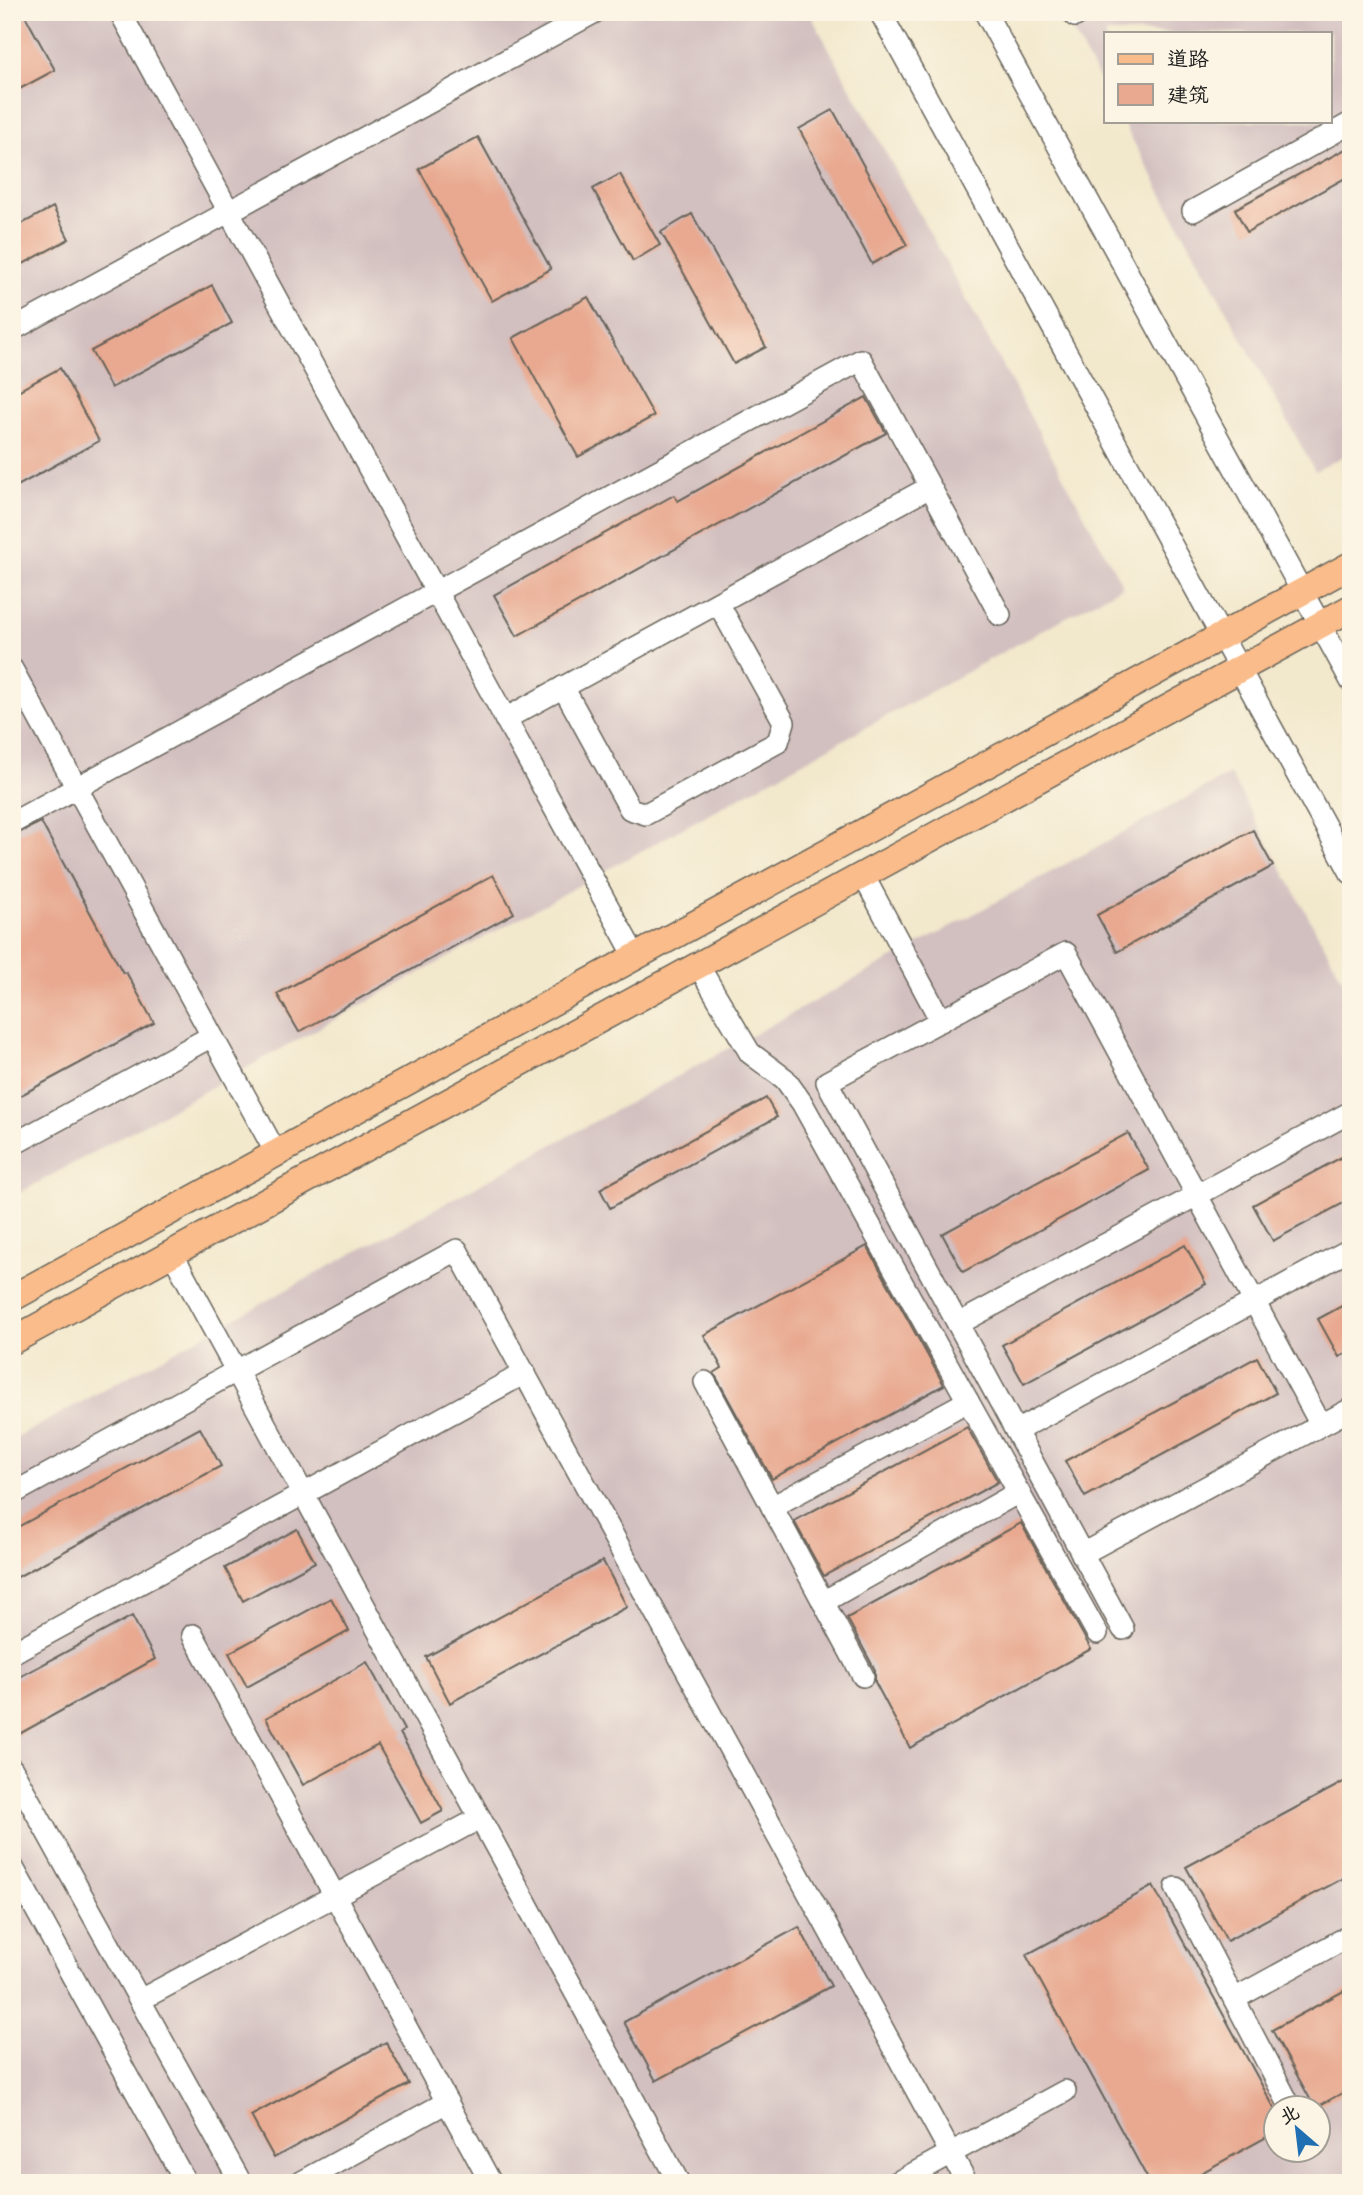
<svg xmlns="http://www.w3.org/2000/svg" width="1363" height="2195" viewBox="0 0 1363 2195" font-family="Delius,'LXGW WenKai TC',sans-serif">
	<style>
		.industrial { fill: #d2bfc0; fill-rule: evenodd }
		.building { fill: #e8a990 }
		.lines { fill: none; stroke-linecap: round; stroke-linejoin: round }
		.minor-casing { stroke: #67635a; stroke-width: 24 }
		.major-casing { stroke: #67635a; stroke-width: 29 }
		.minor { stroke: #fff; stroke-width: 21 }
		.major { stroke: #f9bc8a; stroke-width: 26 }
	</style>
	<rect width="100%" height="100%" fill="#fcf5e5"/>
	<filter id="ink" filterUnits="userSpaceOnUse"><feTurbulence type="fractalNoise" baseFrequency=".0143" numOctaves="2"/><feDisplacementMap in="SourceGraphic" scale="14" xChannelSelector="R" yChannelSelector="G"/><feConvolveMatrix kernelMatrix="1 2 1 2 8 2 1 2 1" color-interpolation-filters="sRGB"/></filter>
	<filter id="wash" filterUnits="userSpaceOnUse"><feTurbulence type="fractalNoise" baseFrequency=".00686" numOctaves="4" result="noise"/><feDisplacementMap in="SourceGraphic" scale="28" xChannelSelector="R" yChannelSelector="G"/><feGaussianBlur stdDeviation="1.57" result="paint"/><feColorMatrix in="noise" values="0 0 0 0 0 0 0 0 0 0 0 0 0 0 0 0 0 1.4 0 .05"/><feComposite in="paint" operator="in"/></filter>
	<g filter="url(#wash)">
		<rect width="100%" height="100%" fill="#f2e8cc"/>
		<!-- industrial -->
		<g class="industrial">
			<path d="M12,12H809L1123,586L12,1197Z"/>
			<path d="M1062,12H1351V452L1315,471L1122,121H1330V33H1106V92Z"/>
			<path d="M1230,774L1351,994V2183H12V1440ZM1276,2108H1318V2150H1276Z"/>
		</g>
		<g id="blocks">
			<!-- building -->
			<g class="building">
				<path d="M12,12H23L55,70L12,93Z"/>
				<path d="M833,110L907,245L872,264L799,129Z"/>
				<path d="M478,137L551,269L492,301L419,169Z"/>
				<path d="M1351,146V175L1247,232L1235,209Z"/>
				<path d="M620,174L660,245L633,261L593,189Z"/>
				<path d="M53,207L69,239L12,270V229Z"/>
				<path d="M692,214L766,347L734,364L661,232Z"/>
				<path d="M212,285L232,323L111,388L91,351Z"/>
				<path d="M588,297L654,416L578,457L513,338Z"/>
				<path d="M60,368L99,441L12,489V394Z"/>
				<path d="M866,397L886,433L517,636L494,595L674,495L678,501Z"/>
				<path d="M41,822L123,973L126,972L154,1023L12,1100V836Z"/>
				<path d="M1253,830L1273,866L1117,952L1097,915Z"/>
				<path d="M493,875L514,913L299,1032L277,994Z"/>
				<path d="M766,1098L777,1117L610,1208L600,1189Z"/>
				<path d="M1128,1133L1149,1170L963,1272L942,1234Z"/>
				<path d="M1351,1152V1199L1273,1241L1253,1205Z"/>
				<path d="M1185,1245L1206,1284L1024,1384L1002,1345Z"/>
				<path d="M867,1246L944,1385L772,1479L714,1373L722,1368L704,1335Z"/>
				<path d="M1351,1301V1351L1339,1357L1318,1319Z"/>
				<path d="M1257,1357L1276,1393L1085,1497L1065,1461Z"/>
				<path d="M967,1427L998,1482L824,1576L794,1521Z"/>
				<path d="M200,1428L221,1466L12,1580V1530Z"/>
				<path d="M1021,1523L1091,1649L910,1748L875,1682V1670L847,1618Z"/>
				<path d="M297,1529L315,1562L243,1601L225,1568Z"/>
				<path d="M603,1561L627,1607L450,1703L426,1657Z"/>
				<path d="M331,1598L349,1631L247,1687L229,1653Z"/>
				<path d="M132,1616L155,1659L12,1738V1681Z"/>
				<path d="M367,1662L404,1730L400,1733L443,1811L421,1823L378,1745L303,1785L266,1718Z"/>
				<path d="M1351,1778V1874L1227,1941L1186,1867Z"/>
				<path d="M1153,1886L1276,2111V2132L1183,2183H1150L1026,1955Z"/>
				<path d="M799,1927L831,1986L656,2081L624,2022Z"/>
				<path d="M1351,1987V2088L1315,2108L1272,2030Z"/>
				<path d="M386,2042L409,2084L274,2158L251,2116Z"/>
			</g>
		</g>
	</g>
	<g filter="url(#ink)">
		<use href="#blocks" fill-opacity="0" stroke="#67635a" stroke-width="2"/>
		<g class="lines">
			<!-- minor casing -->
			<g class="minor-casing">
				<g id="minor">
					<path d="M120,12L635,956"/>
					<path d="M880,12L1351,873"/>
					<path d="M985,12L1351,681"/>
					<path d="M1073,12L1075,16L1082,12"/>
					<path d="M1193,211L1351,123"/>
					<path d="M12,330L595,12"/>
					<path d="M12,669L276,1153"/>
					<path d="M563,687L630,809L646,814L778,742L784,722L718,603"/>
					<path d="M505,719L930,487"/>
					<path d="M12,823L861,360L1000,615"/>
					<path d="M863,875L941,1021"/>
					<path d="M698,965L750,1053L785,1079L802,1103L1097,1633"/>
					<path d="M12,1145L212,1036"/>
					<path d="M172,1253L679,2183"/>
					<path d="M958,1324L1351,1112"/>
					<path d="M705,1382L863,1676"/>
					<path d="M1016,1431L1351,1249"/>
					<path d="M12,1494L457,1250L967,2183"/>
					<path d="M772,1507L968,1401"/>
					<path d="M1082,1554L1351,1409"/>
					<path d="M823,1602L1019,1492"/>
					<path d="M1123,1629L827,1082L1066,953L1321,1425"/>
					<path d="M193,1635L491,2183"/>
					<path d="M12,1653L525,1373"/>
					<path d="M12,1769L241,2183"/>
					<path d="M12,1866L186,2183"/>
					<path d="M1176,1888L1291,2108"/>
					<path d="M1234,1999L1351,1935"/>
					<path d="M140,2000L480,1818"/>
					<path d="M300,2183L447,2102"/>
					<path d="M896,2183L1065,2091"/>
				</g>
			</g>
			<!-- major casing -->
			<g class="major-casing">
				<g id="major">
					<path d="M12,1298L1351,565"/>
					<path d="M12,1341L1351,608"/>
				</g>
			</g>
			<!-- minor -->
			<use href="#minor" class="minor"/>
			<!-- major -->
			<use href="#major" class="major"/>
		</g>
	</g>
	<!-- margin -->
	<rect width="1363" height="2195" fill="none" stroke="#fcf5e5" stroke-width="42"/>
	<!-- legend -->
	<rect x="1104" y="32" width="228" height="91" fill="#fcf5e5" stroke="#a29e95" stroke-width="2"/>
	<rect x="1118" y="54" width="35" height="10" fill="#f9bc8a" stroke="#a29e95" stroke-width="2"/>
	<text x="1167" y="66" font-size="21" fill="#1c1c1c">道路</text>
	<rect x="1118" y="84" width="35" height="21" fill="#e8a990" stroke="#a29e95" stroke-width="2"/>
	<text x="1167" y="102" font-size="21" fill="#1c1c1c">建筑</text>
	<!-- north arrow -->
	<g transform="translate(1297 2129) rotate(332)"><circle r="33" fill="#fcf5e5" stroke="#a29e95" stroke-width="2"/>
	<path d="M0-5L12 26L0 18L-12 26Z" fill="#1f6fb2"/>
	<text y="-10" font-size="19" font-weight="bold" text-anchor="middle" fill="#1c1c1c">北</text>
	</g>
</svg>
